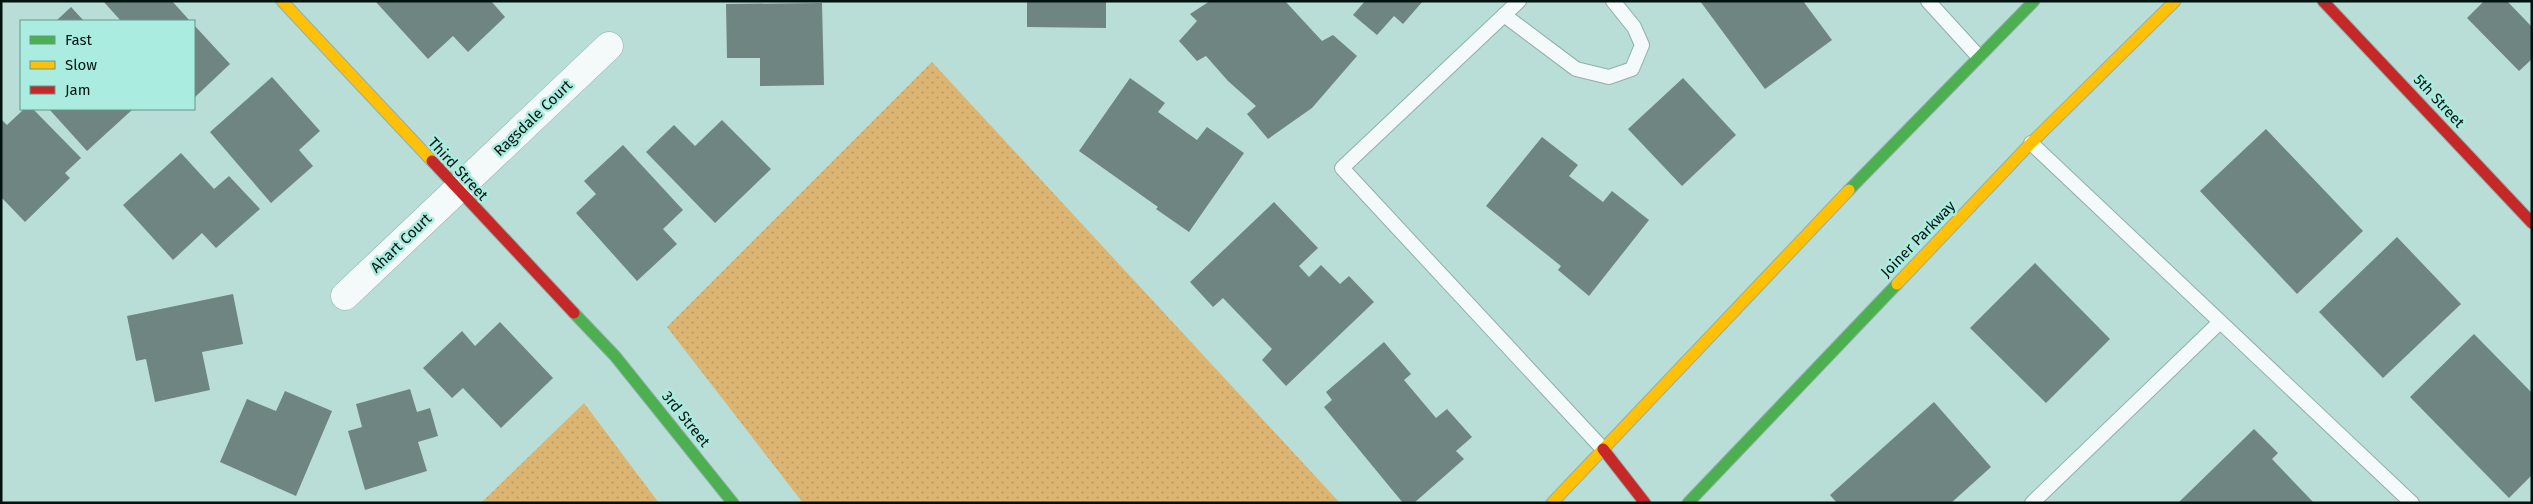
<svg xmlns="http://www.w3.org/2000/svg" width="2533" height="504" viewBox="0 0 2533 504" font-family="'Fira Sans',sans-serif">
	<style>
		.grass { fill: url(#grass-dots) }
		.building { fill: #6f8581 }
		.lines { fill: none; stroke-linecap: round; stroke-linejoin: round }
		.lane-casing { stroke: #91afa9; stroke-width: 16 }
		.street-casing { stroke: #91afa9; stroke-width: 29 }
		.fast-casing { stroke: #91afa9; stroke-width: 13 }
		.slow-casing { stroke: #91afa9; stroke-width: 13 }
		.jam-casing { stroke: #91afa9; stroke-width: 13 }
		.lane { stroke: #f4faf9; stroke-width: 14 }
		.street { stroke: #f4faf9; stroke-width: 28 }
		.fast { stroke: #4caf50; stroke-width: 11 }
		.slow { stroke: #ffc107; stroke-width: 11 }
		.jam { stroke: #c62828; stroke-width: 11 }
		.labels { text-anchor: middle; stroke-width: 5; stroke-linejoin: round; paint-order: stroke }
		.street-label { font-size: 15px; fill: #00130f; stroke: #aaede0 }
	</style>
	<defs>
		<pattern id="grass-dots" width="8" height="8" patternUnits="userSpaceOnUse" patternTransform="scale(1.25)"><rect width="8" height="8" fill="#ddb572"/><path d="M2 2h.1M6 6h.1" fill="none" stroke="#bc9b62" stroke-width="1.8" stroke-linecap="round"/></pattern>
	</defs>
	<rect width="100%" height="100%" fill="#b9ded7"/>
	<!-- grass -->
	<g class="grass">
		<path d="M932,62L1340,503H803L667,327Z"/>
		<path d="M584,403L659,503H481Z"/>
	</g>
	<!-- building -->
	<g class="building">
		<path d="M103,1H172L190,21H121Z"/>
		<path d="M375,1H491L505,17L468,52L453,36L428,59Z"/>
		<path d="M1027,1H1106V28L1027,27Z"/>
		<path d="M1210,1H1285L1322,41L1333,35L1357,56L1312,108L1268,139L1247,114L1256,106L1228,81L1206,56L1197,61L1179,41L1197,21L1190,14Z"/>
		<path d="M1365,1H1423L1403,24L1394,16L1377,35L1353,15Z"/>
		<path d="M1700,1H1803L1832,40L1765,89Z"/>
		<path d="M2484,1H2507L2532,27V59L2519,71L2467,18Z"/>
		<path d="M822,3L824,85L760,86V58H727L726,4Z"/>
		<path d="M71,7L84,21H56Z"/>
		<path d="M194,25L230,64L194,98Z"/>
		<path d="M272,77L320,131L299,150L313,166L271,203L210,132Z"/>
		<path d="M1130,78L1165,103L1158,112L1197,140L1207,127L1244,153L1189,232L1156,209L1158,207L1079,151Z"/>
		<path d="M1683,78L1736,135L1682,186L1628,129Z"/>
		<path d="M24,109H33L81,158L65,173L70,178L25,222L1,197V119L7,125Z"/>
		<path d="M49,109H133L87,151Z"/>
		<path d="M722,120L771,169L715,223L646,152L674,125L695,146Z"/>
		<path d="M2266,129L2363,231L2297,294L2200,191Z"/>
		<path d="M1542,137L1578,165L1569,176L1603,202L1612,191L1649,220L1589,296L1558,270L1561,266L1486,206Z"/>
		<path d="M623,145L683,210L663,229L677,244L637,281L576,213L596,194L584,181Z"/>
		<path d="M181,153L214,189L229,176L260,209L216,248L202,233L173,260L123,205Z"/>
		<path d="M1274,202L1318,248L1299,266L1309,277L1321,265L1340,284L1349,276L1374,302L1286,386L1262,360L1272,349L1223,298L1213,307L1190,282Z"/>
		<path d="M2397,237L2461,304L2383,378L2319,312Z"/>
		<path d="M2035,263L2110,339L2046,403L1970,328Z"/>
		<path d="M233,294L243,344L202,352L210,390L155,402L146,359L136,361L127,316Z"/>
		<path d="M500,322L553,378L501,428L463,388L452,398L423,368L462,331L475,346Z"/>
		<path d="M2474,334L2532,393V475L2509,498L2410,397Z"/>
		<path d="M1384,342L1411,374L1404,380L1436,418L1447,409L1472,437L1456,451L1464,459L1414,503H1403L1324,407L1332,400L1326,392Z"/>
		<path d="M410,389L417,412L430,408L438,436L418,442L427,471L365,490L348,431L362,427L356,404Z"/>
		<path d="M285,391L332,411L296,496L220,462L247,399L276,411Z"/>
		<path d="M1934,402L1991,467L1951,503H1837L1830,495Z"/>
		<path d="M2254,429L2278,453L2272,459L2314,503H2178Z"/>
	</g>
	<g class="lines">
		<!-- lane casing -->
		<g class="lane-casing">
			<g id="lane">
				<path d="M1519,1L1342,168L1603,449"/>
				<path d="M1928,1L1978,56"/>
				<path d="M1504,15L1576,69L1609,77L1632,69L1642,45L1634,27L1613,1"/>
				<path d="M2031,143L2412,503"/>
				<path d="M2032,503L2220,322"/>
			</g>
		</g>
		<!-- street casing -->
		<g class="street-casing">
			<path id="street" d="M345,296L609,46"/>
		</g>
		<!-- fast casing -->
		<g class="fast-casing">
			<g id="fast">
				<path d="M1849,190L2034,1"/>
				<path d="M574,313L615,356L733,503"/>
				<path d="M1688,503L1897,284"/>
			</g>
		</g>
		<!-- slow casing -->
		<g class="slow-casing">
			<g id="slow">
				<path d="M282,1L432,161"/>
				<path d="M1897,284L2031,143L2175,1"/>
				<path d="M1552,503L1849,190"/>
			</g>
		</g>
		<!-- jam casing -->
		<g class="jam-casing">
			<g id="jam">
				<path d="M2323,1L2532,223"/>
				<path d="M432,161L574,313"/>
				<path d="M1603,449L1645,503"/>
			</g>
		</g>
		<!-- lane -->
		<use href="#lane" class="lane"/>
		<!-- street -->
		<use href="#street" class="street"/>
		<!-- fast -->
		<use href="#fast" class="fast"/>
		<!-- slow -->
		<use href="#slow" class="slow"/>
		<!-- jam -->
		<use href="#jam" class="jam"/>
	</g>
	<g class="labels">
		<!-- street labels -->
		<g class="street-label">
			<text transform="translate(2439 101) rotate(47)" y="5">5th Street</text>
			<text transform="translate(533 118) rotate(-44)" y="5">Ragsdale Court</text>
			<text transform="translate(458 169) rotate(47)" y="5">Third Street</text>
			<text transform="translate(1918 239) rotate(-46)" y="5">Joiner Parkway</text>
			<text transform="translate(401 243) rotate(-44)" y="5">Ahart Court</text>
			<text transform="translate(686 419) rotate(51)" y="5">3rd Street</text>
		</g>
	</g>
	<!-- border -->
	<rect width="2533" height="504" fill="none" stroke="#00130f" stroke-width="5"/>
	<!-- legend -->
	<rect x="20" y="20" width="175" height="90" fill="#aaede0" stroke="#66968c"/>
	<rect x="30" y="36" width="25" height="8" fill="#4caf50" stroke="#66968c"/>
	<text x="65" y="45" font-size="15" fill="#00130f">Fast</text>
	<rect x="30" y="61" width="25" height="8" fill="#ffc107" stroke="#66968c"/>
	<text x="65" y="70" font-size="15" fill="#00130f">Slow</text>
	<rect x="30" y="86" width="25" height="8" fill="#c62828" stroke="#66968c"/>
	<text x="65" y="95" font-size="15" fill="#00130f">Jam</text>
</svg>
